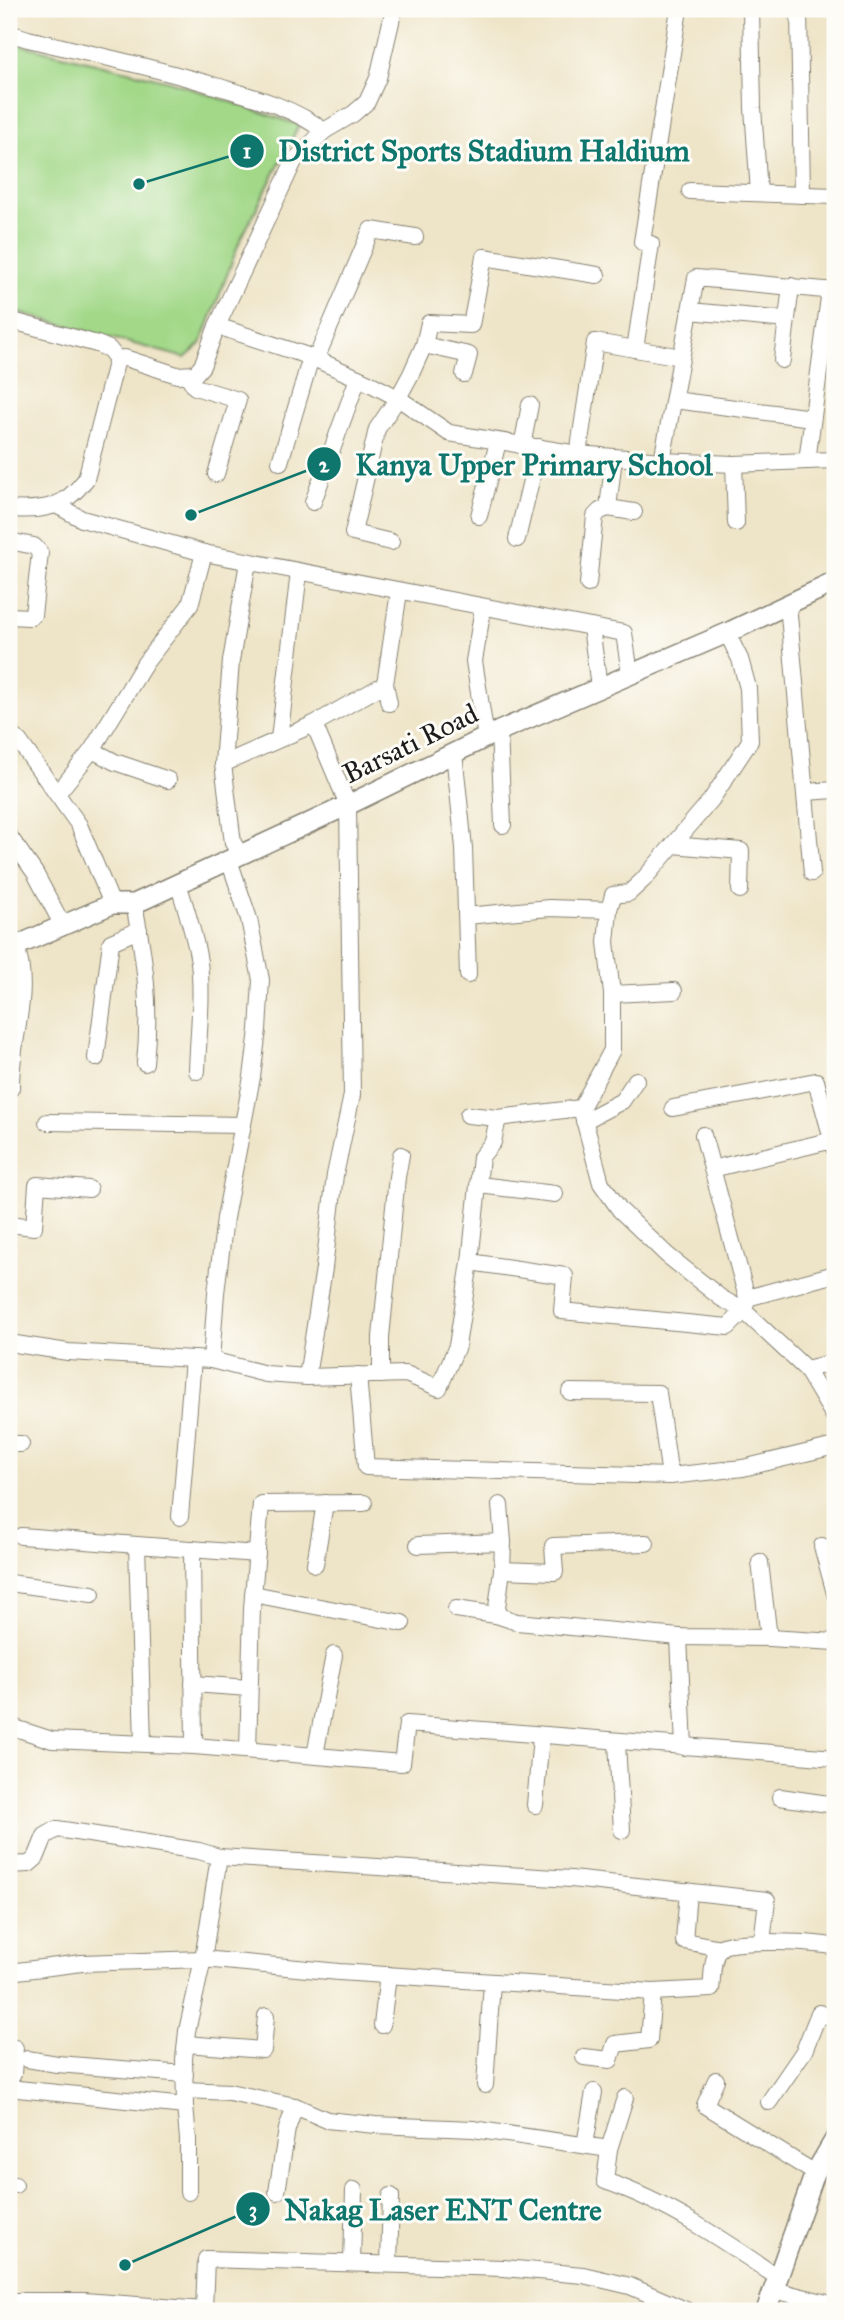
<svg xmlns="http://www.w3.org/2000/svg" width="844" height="2320" viewBox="0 0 844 2320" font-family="'IM FELL Great Primer',serif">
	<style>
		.green { fill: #a2d888; stroke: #5f7a52; stroke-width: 2 }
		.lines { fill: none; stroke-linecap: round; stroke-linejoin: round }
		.minor-casing { stroke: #858072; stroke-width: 18 }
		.tertiary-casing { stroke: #858072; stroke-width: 22 }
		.minor { stroke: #fff; stroke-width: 16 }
		.tertiary { stroke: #fff; stroke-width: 19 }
		.labels { text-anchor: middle; stroke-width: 6; stroke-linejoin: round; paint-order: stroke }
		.street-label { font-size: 28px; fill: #1c1c1c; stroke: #fdfcf7 }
		.leader { fill: none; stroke: #0f766e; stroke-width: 2.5 }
		.callout-dot { fill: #0f766e; stroke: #fdfcf7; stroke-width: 2.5 }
		.mark-label { font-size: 21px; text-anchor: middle; font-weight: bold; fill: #fff }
		.callout-label { font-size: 30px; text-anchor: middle; font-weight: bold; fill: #0f766e; stroke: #fdfcf7; stroke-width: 6; stroke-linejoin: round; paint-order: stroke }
	</style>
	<rect width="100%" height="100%" fill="#fdfcf7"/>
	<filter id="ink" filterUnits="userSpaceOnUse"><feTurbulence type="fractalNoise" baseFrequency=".0143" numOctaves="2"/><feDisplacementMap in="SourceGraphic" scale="14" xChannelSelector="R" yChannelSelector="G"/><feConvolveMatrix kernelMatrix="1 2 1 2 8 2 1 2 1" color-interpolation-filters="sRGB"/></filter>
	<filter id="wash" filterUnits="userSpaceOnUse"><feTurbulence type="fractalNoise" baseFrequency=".00686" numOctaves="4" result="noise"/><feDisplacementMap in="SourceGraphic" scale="28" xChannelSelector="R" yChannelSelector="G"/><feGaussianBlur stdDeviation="1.57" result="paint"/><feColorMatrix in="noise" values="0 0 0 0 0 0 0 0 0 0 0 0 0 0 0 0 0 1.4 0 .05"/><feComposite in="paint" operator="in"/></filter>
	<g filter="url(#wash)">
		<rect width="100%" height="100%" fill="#eee4c7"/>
		<!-- green -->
		<path class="green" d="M9,42L169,81L299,125L239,243L201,344L185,358L9,310Z"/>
	</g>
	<g filter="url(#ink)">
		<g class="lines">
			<!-- minor casing -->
			<g class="minor-casing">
				<g id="minor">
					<path d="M751,9L753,108L759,193"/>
					<path d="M799,9L802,195"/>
					<path d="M9,33L28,39C91,54 154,67 216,86C253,97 293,107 324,131"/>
					<path d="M690,191L835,196"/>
					<path d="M830,290L807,461L835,460"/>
					<path d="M690,311L787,320"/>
					<path d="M9,320L97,344L109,349L117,359"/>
					<path d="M217,326L311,357L369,383L398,398L449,433L578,454L662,461L734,464L736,523"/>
					<path d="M424,345L469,355L464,374"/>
					<path d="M635,349L651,244L642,242L679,9"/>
					<path d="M316,359L371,230L415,237"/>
					<path d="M782,360L791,286"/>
					<path d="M188,376L195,387L238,400L216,474"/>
					<path d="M674,400L812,418"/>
					<path d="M522,446L530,405"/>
					<path d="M578,454L595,342L681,357"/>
					<path d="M662,461L696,278L835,291"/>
					<path d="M280,462L311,357"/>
					<path d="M734,464L807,461"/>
					<path d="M313,502L358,378"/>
					<path d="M58,506L82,519L204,553L591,627L599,687"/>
					<path d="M608,508L634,512"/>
					<path d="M9,509C45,511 64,508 86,479L117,359L125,358L177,375L195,374L202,366L217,326L294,161L324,131L353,114L367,102L378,78L394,9"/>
					<path d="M479,516L498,442"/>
					<path d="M517,539L539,447"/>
					<path d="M9,541L34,546L40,553L33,615L29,617L9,616"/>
					<path d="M391,542L353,533L377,429L398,398L411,374L424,345L429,323L471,325L484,257L597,275"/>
					<path d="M588,584L595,516L600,511L608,508L614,457"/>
					<path d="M788,604L812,873"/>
					<path d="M483,608L474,661L486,738"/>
					<path d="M591,627L624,633L630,674"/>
					<path d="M727,633L740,659L748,688L750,741L711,800L643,880L629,893L613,895L609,910L606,942L612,994V1050L581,1108L601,1183L620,1210L667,1255L721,1298L744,1311L806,1369L835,1418"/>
					<path d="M389,703L385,684L399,592"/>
					<path d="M499,731L503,825"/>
					<path d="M9,734L19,741L79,825L112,904"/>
					<path d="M279,739L299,572"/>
					<path d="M92,750L115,762L168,780"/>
					<path d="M454,753L464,848L468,975"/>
					<path d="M223,764L231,661L248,562"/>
					<path d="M806,792L835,790"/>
					<path d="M57,794L92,750L145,663L190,605L204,553"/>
					<path d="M9,836L35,873L63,926"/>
					<path d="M673,845L741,851L740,890"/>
					<path d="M240,854L233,843L223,764L314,724L385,684"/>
					<path d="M178,883C186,909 195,935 199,962C203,998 198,1035 197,1071"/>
					<path d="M134,904C145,961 151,1005 145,1063"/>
					<path d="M467,916L549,908L609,910"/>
					<path d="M612,994L674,991"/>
					<path d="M96,1058L111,942L139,930"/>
					<path d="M11,1088C10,1039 32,995 16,946"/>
					<path d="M673,1108L816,1081L835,1150"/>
					<path d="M468,1115L498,1118L581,1108"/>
					<path d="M584,1121L622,1101L636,1080"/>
					<path d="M47,1122L243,1125"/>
					<path d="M712,1169L833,1140"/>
					<path d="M479,1185L555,1194"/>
					<path d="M9,1224L34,1227L37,1185L89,1189"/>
					<path d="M470,1262L565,1276L562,1311L728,1327L744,1311L747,1298L703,1135"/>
					<path d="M747,1298L835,1274"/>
					<path d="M9,1343L68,1352L211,1360L266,1374L307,1377L406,1374L439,1388L457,1346L470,1262L481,1157L493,1142L498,1118"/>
					<path d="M211,1360L216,1293L225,1218L252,1077L258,1030L261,980L249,919L229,860"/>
					<path d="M806,1369L835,1362"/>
					<path d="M358,1375L366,1467L670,1476L743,1468L835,1446"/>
					<path d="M381,1375V1337L397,1177L401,1155"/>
					<path d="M307,1377L324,1268L335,1175L352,1095L348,805L314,724"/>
					<path d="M570,1392L658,1393L670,1476"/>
					<path d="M9,1444H21"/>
					<path d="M500,1505L503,1542"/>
					<path d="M180,1517L193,1359"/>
					<path d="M21,1536L137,1545"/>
					<path d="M418,1545L503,1542L502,1570L496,1615L517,1622L679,1637L769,1638L835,1642"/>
					<path d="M822,1546L835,1593"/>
					<path d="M192,1549L194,1746"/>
					<path d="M760,1562L769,1638"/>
					<path d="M315,1564L325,1503"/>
					<path d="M502,1570L555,1572L553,1546L646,1543"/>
					<path d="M9,1583L92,1594"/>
					<path d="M253,1594L402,1623"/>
					<path d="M456,1609L496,1615"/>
					<path d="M679,1637L684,1747"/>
					<path d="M193,1684L249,1688"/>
					<path d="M9,1726L52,1740L194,1746L402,1763L407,1724L835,1758"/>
					<path d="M143,1743L137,1545L257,1554"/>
					<path d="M617,1743L622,1830"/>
					<path d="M248,1750L252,1608L261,1504L364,1503"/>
					<path d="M315,1755L334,1655"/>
					<path d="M780,1797L835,1805"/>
					<path d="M535,1805L541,1736"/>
					<path d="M9,1865L29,1864L36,1858L45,1836L57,1829L199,1851L219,1857"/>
					<path d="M688,1891L684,1941L721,1948"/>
					<path d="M9,1972L82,1963L203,1959L339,1972L653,1992L711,1989C713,1976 711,1956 721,1947C732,1939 821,1942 835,1947"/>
					<path d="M382,2025L388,1975"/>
					<path d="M186,2044L263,2050L266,2016"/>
					<path d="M584,2057L610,2060L615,2044L649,2040L653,1992"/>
					<path d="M27,2059L57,2064L185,2074"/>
					<path d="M716,2080L705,2105L815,2173"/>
					<path d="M9,2081L13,2074L15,2048"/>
					<path d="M485,2085L492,1982"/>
					<path d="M18,2089L185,2106L184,2059L187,2031L203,1959L219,1857L571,1879L767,1900L762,1942"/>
					<path d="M186,2090L229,2092L295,2106L327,2120L375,2125L473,2129L609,2149L605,2181C667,2202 723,2240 777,2277"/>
					<path d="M769,2102L804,2051L819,2013L835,2019"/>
					<path d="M185,2106L188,2139V2192"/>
					<path d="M585,2145L594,2092"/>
					<path d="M609,2149L625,2098"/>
					<path d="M9,2185H15"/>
					<path d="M277,2192L287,2129L295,2106"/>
					<path d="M352,2263L354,2190"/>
					<path d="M389,2264L391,2196"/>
					<path d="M774,2290L835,2305"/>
					<path d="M9,2301H84L204,2310L206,2259L504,2268L583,2275L630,2286L688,2311"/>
				</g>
			</g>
			<!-- tertiary casing -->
			<g class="tertiary-casing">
				<g id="tertiary">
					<path d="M9,949L112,904H134L348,805L499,731L727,633L835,582"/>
					<path d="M766,2311L815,2173L835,2139"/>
				</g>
			</g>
			<!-- minor -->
			<use href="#minor" class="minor"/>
			<!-- tertiary -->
			<use href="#tertiary" class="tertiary"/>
		</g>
	</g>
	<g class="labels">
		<!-- street labels -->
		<g class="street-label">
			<text transform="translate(410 743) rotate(-26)" y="10">Barsati Road</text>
		</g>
	</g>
	<!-- callouts -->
	<path class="leader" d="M139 184L247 151M191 515L324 464M125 2265L253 2209"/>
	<g class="callout-dot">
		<circle cx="139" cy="184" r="7"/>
		<circle cx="191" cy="515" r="7"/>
		<circle cx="125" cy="2265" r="7"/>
		<circle cx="247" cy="151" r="18"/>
		<circle cx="324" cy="464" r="18"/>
		<circle cx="253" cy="2209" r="18"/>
	</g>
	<g class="mark-label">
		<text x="247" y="158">1</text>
		<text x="324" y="472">2</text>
		<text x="253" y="2217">3</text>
	</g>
	<g class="callout-label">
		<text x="484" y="161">District Sports Stadium Haldium</text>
		<text x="534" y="475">Kanya Upper Primary School</text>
		<text x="443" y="2220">Nakag Laser ENT Centre</text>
	</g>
	<!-- margin -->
	<rect width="844" height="2320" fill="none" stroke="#fdfcf7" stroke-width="35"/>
</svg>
